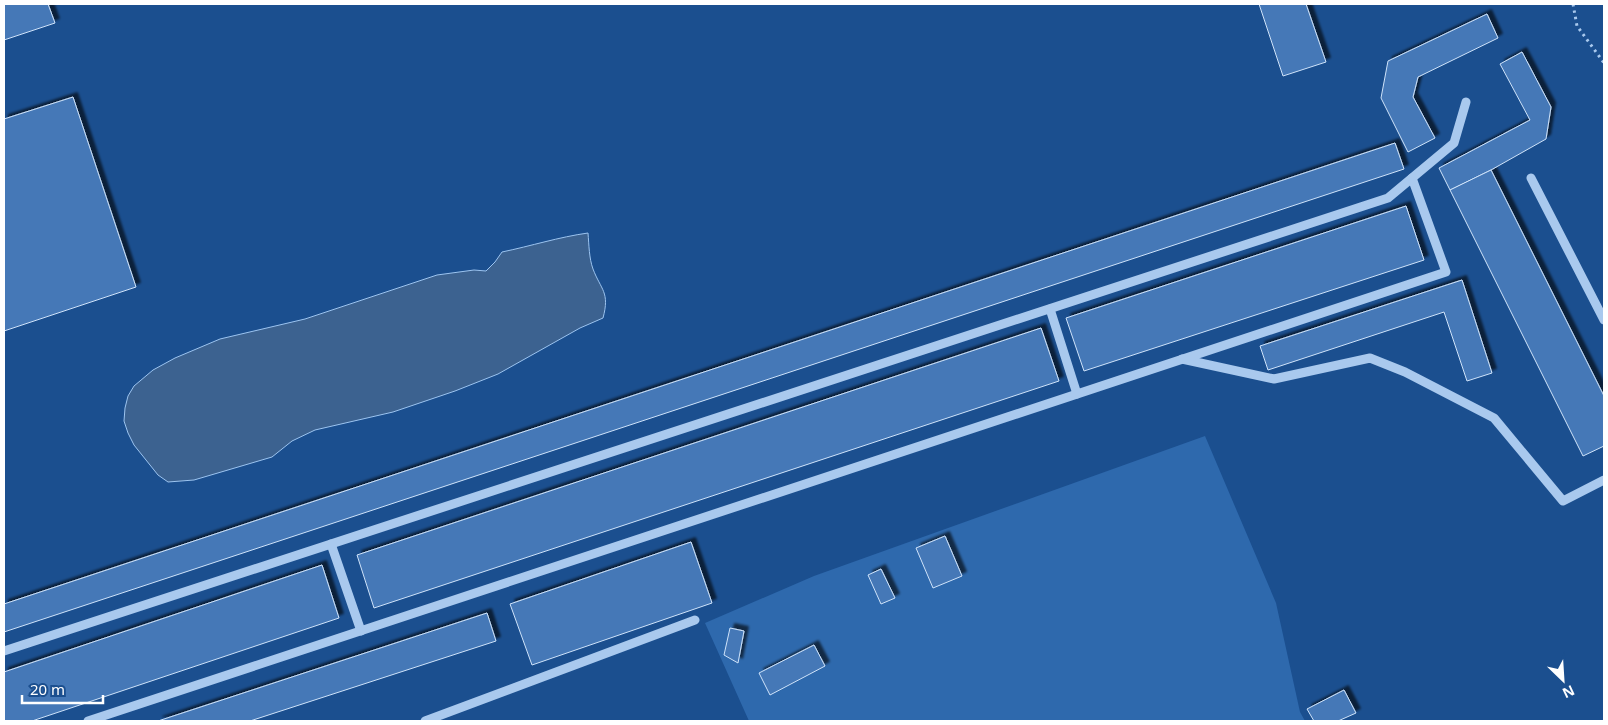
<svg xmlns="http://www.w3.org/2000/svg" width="1608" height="725" viewBox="0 0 1608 725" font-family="'Noto Sans',sans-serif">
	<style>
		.green { fill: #2e69ad }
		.water { fill: #3c6290; stroke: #9cc4f0 }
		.building { fill: #4478b7; stroke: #cfe3fa; filter: url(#shadow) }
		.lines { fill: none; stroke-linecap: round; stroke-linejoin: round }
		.path { stroke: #a9c9ee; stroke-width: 3; stroke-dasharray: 2.5 4; stroke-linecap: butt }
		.minor { stroke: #a9c9ee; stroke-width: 9 }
	</style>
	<defs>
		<filter id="shadow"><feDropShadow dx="4.5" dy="-4.5" stdDeviation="1" flood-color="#0009"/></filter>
	</defs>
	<rect width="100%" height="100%" fill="#1b4f8f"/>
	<!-- green -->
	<path class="green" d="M1205,436L1276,603L1300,712L1305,721H749L705,623L814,576Z"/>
	<!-- water -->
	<path class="water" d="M588,233C589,245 589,258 593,269C601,290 610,292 603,318L580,328L498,374L455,391L393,412L315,430L292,441L272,457L194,480L168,482L158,475L134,445L128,433L124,421L125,408L128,396L134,386L153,370L175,358L220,339L305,319L437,275L474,270L486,271L495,262L502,252C531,246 559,237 588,233Z"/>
	<!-- building -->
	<g class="building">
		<path d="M4,4H48L55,23L4,40Z"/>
		<path d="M1259,4H1306L1326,62L1283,76Z"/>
		<path d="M1487,14L1498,38L1418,77L1413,97L1435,138L1408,152L1381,98L1388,61Z"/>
		<path d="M1522,52L1551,107L1546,139L1491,170L1450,190L1439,168L1530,120L1500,64Z"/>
		<path d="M73,97L136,287L4,331V119Z"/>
		<path d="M1395,143L1404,169L4,632V604Z"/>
		<path d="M1491,170L1604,396V446L1583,456L1450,190Z"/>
		<path d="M1406,206L1424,260L1084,371L1066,318Z"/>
		<path d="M1462,280L1492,373L1467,381L1444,312L1268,370L1260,346Z"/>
		<path d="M1041,328L1059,381L374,608L357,555Z"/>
		<path d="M945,536L962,576L933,588L916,548Z"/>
		<path d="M691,542L712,603L532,665L510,604Z"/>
		<path d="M322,565L339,618L32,721H4V672Z"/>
		<path d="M881,569L895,598L881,604L868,575Z"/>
		<path d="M487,613L496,641L250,721H158Z"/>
		<path d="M730,628L744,631L738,663L724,655Z"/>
		<path d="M814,645L825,666L770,695L759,673Z"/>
		<path d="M1344,690L1356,713L1338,721H1314L1307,709Z"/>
	</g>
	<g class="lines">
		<!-- path -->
		<path class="path" d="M1573,4L1577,26L1604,63"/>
		<!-- minor -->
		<g class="minor">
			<path d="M1531,178L1604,320"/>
			<path d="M1050,309L1077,394"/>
			<path d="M1182,359L1274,379L1370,358L1405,372L1494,418L1563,501L1604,480"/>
			<path d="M331,544L361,631"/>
			<path d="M4,651L1388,198L1454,143L1466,102"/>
			<path d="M88,721L1446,272L1412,178"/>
			<path d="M425,721L695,620"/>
		</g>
	</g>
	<!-- border -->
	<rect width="1608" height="725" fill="none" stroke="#ffffff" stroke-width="10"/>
	<!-- north arrow -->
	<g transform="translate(1563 680) rotate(155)" stroke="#1b4f8f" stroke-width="4" paint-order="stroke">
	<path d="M0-4L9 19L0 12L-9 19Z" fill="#ffffff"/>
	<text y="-8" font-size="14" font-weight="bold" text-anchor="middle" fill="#ffffff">N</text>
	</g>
	<!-- scale -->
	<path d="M22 695v8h81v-8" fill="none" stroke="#ffffff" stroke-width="2.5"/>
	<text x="30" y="695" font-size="15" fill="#ffffff" stroke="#1b4f8f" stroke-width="4" paint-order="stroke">20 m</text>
</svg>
